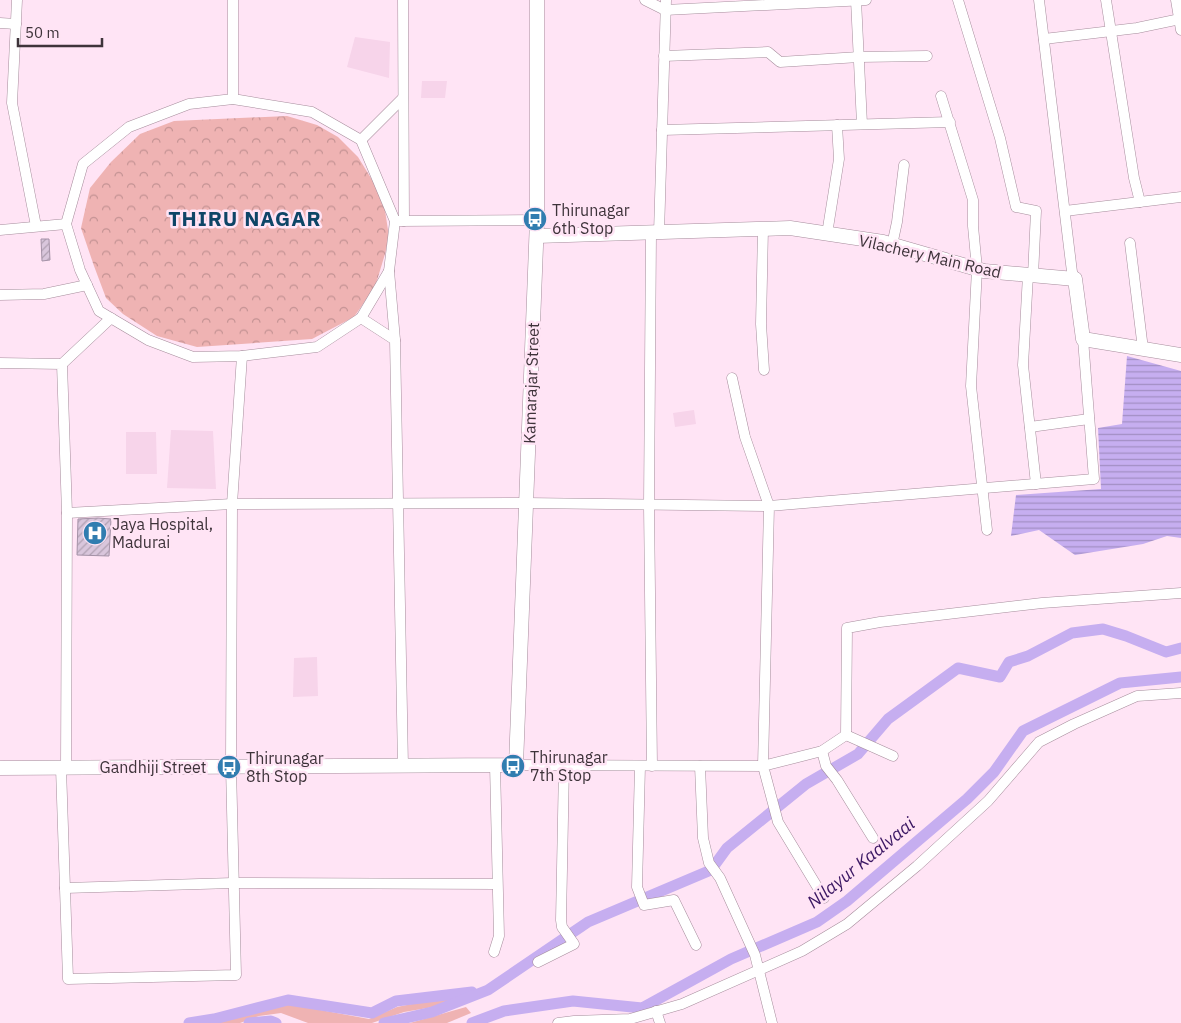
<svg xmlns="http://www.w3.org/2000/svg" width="1181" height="1023" viewBox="0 0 1181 1023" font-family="'IBM Plex Sans',sans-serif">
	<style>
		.built { fill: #f7d4ea }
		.grass { fill: #efb3b3 }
		.park { fill: url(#park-crowns) }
		.water { fill: url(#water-rules) }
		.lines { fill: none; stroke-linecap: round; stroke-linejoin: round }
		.canal { stroke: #c6aef0; stroke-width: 11 }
		.building { fill: url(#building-hatch); stroke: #a492a7 }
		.street-casing { stroke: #a68d9c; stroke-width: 11 }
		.secondary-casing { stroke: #a68d9c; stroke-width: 15 }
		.street { stroke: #fff; stroke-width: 10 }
		.secondary { stroke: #fff; stroke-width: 14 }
		.labels { text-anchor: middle; stroke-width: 5; stroke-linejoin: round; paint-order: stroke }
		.poi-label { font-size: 16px; fill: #3e333a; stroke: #ffe4f5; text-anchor: start }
		.street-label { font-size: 16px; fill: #3e333a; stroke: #ffe4f5 }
		.water-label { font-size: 18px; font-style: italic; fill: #3b1763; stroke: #ffe4f5 }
		.district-label { font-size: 21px; font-weight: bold; letter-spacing: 1px; fill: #0e4567; stroke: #ffe4f5 }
	</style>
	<defs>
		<pattern id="park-crowns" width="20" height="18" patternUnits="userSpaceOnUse" patternTransform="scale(1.25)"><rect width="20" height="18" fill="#efb3b3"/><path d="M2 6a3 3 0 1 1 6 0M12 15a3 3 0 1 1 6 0" fill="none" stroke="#c39293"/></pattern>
		<pattern id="water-rules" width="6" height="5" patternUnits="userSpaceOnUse" patternTransform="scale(1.25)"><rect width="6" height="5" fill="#c6aef0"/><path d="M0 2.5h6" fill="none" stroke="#a28ec3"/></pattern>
		<pattern id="building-hatch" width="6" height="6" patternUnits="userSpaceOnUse" patternTransform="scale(1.25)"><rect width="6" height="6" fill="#d9c6dc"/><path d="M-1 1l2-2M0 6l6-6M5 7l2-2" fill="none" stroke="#b1a1b3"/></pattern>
	</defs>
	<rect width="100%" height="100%" fill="#ffe4f5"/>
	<!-- built -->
	<g class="built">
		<path d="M355,37L390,42L389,78L347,67Z"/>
		<path d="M422,81H447L445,98H421Z"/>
		<path d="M694,410L696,424L675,427L673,413Z"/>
		<path d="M171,430L213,431L216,489L167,488Z"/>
		<path d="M126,432H156L157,474H126Z"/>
		<path d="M317,657L318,696L293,697L294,658Z"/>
	</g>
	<!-- grass -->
	<g class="grass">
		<path d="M446,997L453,1000L445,1005L404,1012L372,1023H308L281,1013L259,1016L240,1023H216L288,1004L369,1019L397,1007Z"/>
		<path d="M466,1007L471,1013L447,1023H410Z"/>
	</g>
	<!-- park -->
	<path class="park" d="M287,116L317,125L338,137L358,157L374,183L385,210L389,237L385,254L375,287L354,317L312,339L197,347L157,336L123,314L106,298L94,266L81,228L90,188L111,162L140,134L174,121Z"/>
	<!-- water -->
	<path class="water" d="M1127,356L1181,371V538L1167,536L1143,544L1075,555L1039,530L1011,536L1016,495L1101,489L1098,428L1122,424Z"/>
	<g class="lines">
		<!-- canal -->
		<g class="canal">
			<path d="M189,1023L214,1019L288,1000L372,1013L396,1001L472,992"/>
			<path d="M249,1023L271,1021L276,1023"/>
			<path d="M384,1023L432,1012L488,990L588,922L711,870L727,848L806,784L858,754L888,719L958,668L1000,677L1009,662L1028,656L1072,633L1103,629L1126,636L1166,652L1181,648"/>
			<path d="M472,1023L504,1011L573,1001L642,1008L731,959L817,922L847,901L967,799L994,772L1023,731L1120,683L1181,677"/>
		</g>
	</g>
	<!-- building -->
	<g class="building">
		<path d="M41,239H49L50,260L42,261Z"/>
		<path d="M98,518L111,519L109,556L77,555L78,519Z"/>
	</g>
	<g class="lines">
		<!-- street casing -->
		<g class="street-casing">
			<g id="street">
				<path d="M17,0L12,103L36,226"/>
				<path d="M233,0V99"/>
				<path d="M403,0L404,221"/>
				<path d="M645,0L665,10L866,0"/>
				<path d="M856,0L862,124"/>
				<path d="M958,0L1000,138L1016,207L1036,211L1033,276"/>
				<path d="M1039,0L1072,272L1075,279"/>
				<path d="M1106,0L1134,178L1140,202"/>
				<path d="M1176,0L1181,30"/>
				<path d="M0,23L16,24"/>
				<path d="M1044,39L1137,28L1180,19"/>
				<path d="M664,56L768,52L780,62L859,57L927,56"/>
				<path d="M941,96L973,200V226L977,269L971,386L987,530"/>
				<path d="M233,99L312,112L361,140L395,221L389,271L361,318L317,347L242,356L193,357L148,340L99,311L80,270L66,224L83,164L129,127L189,104Z"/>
				<path d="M662,130L950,122"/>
				<path d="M361,140L403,98"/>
				<path d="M1065,211L1181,197"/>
				<path d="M398,221L537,220"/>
				<path d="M763,229L761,324L764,370"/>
				<path d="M0,230L66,224"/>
				<path d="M651,233L649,505L652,766"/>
				<path d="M659,233L666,0"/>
				<path d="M827,234L839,159L837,125"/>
				<path d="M1130,243L1143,349"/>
				<path d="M892,245L897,222L904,165"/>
				<path d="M389,271L395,340"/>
				<path d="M1028,275L1023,365L1036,484"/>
				<path d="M0,295L44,294L87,285"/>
				<path d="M361,318L395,340L403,766"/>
				<path d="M0,363L62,364L67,513"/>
				<path d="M62,364L111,318"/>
				<path d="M1030,427L1089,419"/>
				<path d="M846,735L893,756"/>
				<path d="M822,751L826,766L837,780L873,838"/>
				<path d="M516,765L763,766L769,506L1094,479L1083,339"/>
				<path d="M640,766L637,887L644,905L674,900L696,945"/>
				<path d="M700,766L703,838L709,863L720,878L755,955L772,1023"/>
				<path d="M61,768L68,979L236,975L231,767L232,504L242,356"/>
				<path d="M66,768L67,513L232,504L526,503L769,506L745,437L732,378"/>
				<path d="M65,888L233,883L497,884"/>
				<path d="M824,898L778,822L763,766L822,751L846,735L847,628L880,622L1042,603L1181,593"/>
				<path d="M494,952L499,936L495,765"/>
				<path d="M538,962L574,944L562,927L561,920L564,766"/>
				<path d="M656,1011L660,1023"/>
				<path d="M558,1023L574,1021L630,1019L682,1004L802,951L847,924L917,866L988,801L1039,742L1074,724L1137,696L1181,693"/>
			</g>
		</g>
		<!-- secondary casing -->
		<g class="secondary-casing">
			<g id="secondary">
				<path d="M537,236L790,228L883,242L984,271L1075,279L1083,339L1181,355"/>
				<path d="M0,768L516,765L537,220V0"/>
			</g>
		</g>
		<!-- street -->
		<use href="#street" class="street"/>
		<!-- secondary -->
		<use href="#secondary" class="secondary"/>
	</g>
	<!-- icons -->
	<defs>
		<g id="bus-disc" transform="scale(1.25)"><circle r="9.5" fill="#317db0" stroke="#ffe4f5"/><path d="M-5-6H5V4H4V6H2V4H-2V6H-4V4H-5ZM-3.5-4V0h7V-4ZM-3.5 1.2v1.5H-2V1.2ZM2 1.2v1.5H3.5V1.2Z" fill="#fff"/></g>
		<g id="hospital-disc" transform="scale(1.25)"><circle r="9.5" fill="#317db0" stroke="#ffe4f5"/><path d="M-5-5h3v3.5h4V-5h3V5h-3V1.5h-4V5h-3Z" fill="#fff"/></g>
	</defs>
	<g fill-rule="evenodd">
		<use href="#bus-disc" x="535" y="219"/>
		<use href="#hospital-disc" x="95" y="533"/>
		<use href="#bus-disc" x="513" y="766"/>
		<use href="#bus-disc" x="229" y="767"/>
	</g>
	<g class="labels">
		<!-- poi labels -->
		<g class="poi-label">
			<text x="552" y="216">Thirunagar<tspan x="552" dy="18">6th Stop</tspan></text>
			<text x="112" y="530">Jaya Hospital,<tspan x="112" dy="18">Madurai</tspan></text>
			<text x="530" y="763">Thirunagar<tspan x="530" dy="18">7th Stop</tspan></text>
			<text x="246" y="764">Thirunagar<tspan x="246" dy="18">8th Stop</tspan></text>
		</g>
		<!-- street labels -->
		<g class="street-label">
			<text transform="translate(930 256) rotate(13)" y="6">Vilachery Main Road</text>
			<text transform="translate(531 383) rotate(-88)" y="6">Kamarajar Street</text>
			<text x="153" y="773">Gandhiji Street</text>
		</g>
		<!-- water labels -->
		<g class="water-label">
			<text transform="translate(861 863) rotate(-39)" y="6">Nilayur Kaalvaai</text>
		</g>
		<!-- district labels -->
		<g class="district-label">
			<text x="245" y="226">THIRU NAGAR</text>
		</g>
	</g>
	<!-- scale -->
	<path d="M18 38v8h84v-8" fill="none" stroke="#3e333a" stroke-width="2.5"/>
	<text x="25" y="38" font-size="15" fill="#3e333a" stroke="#ffe4f5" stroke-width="4" paint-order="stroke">50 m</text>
</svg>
